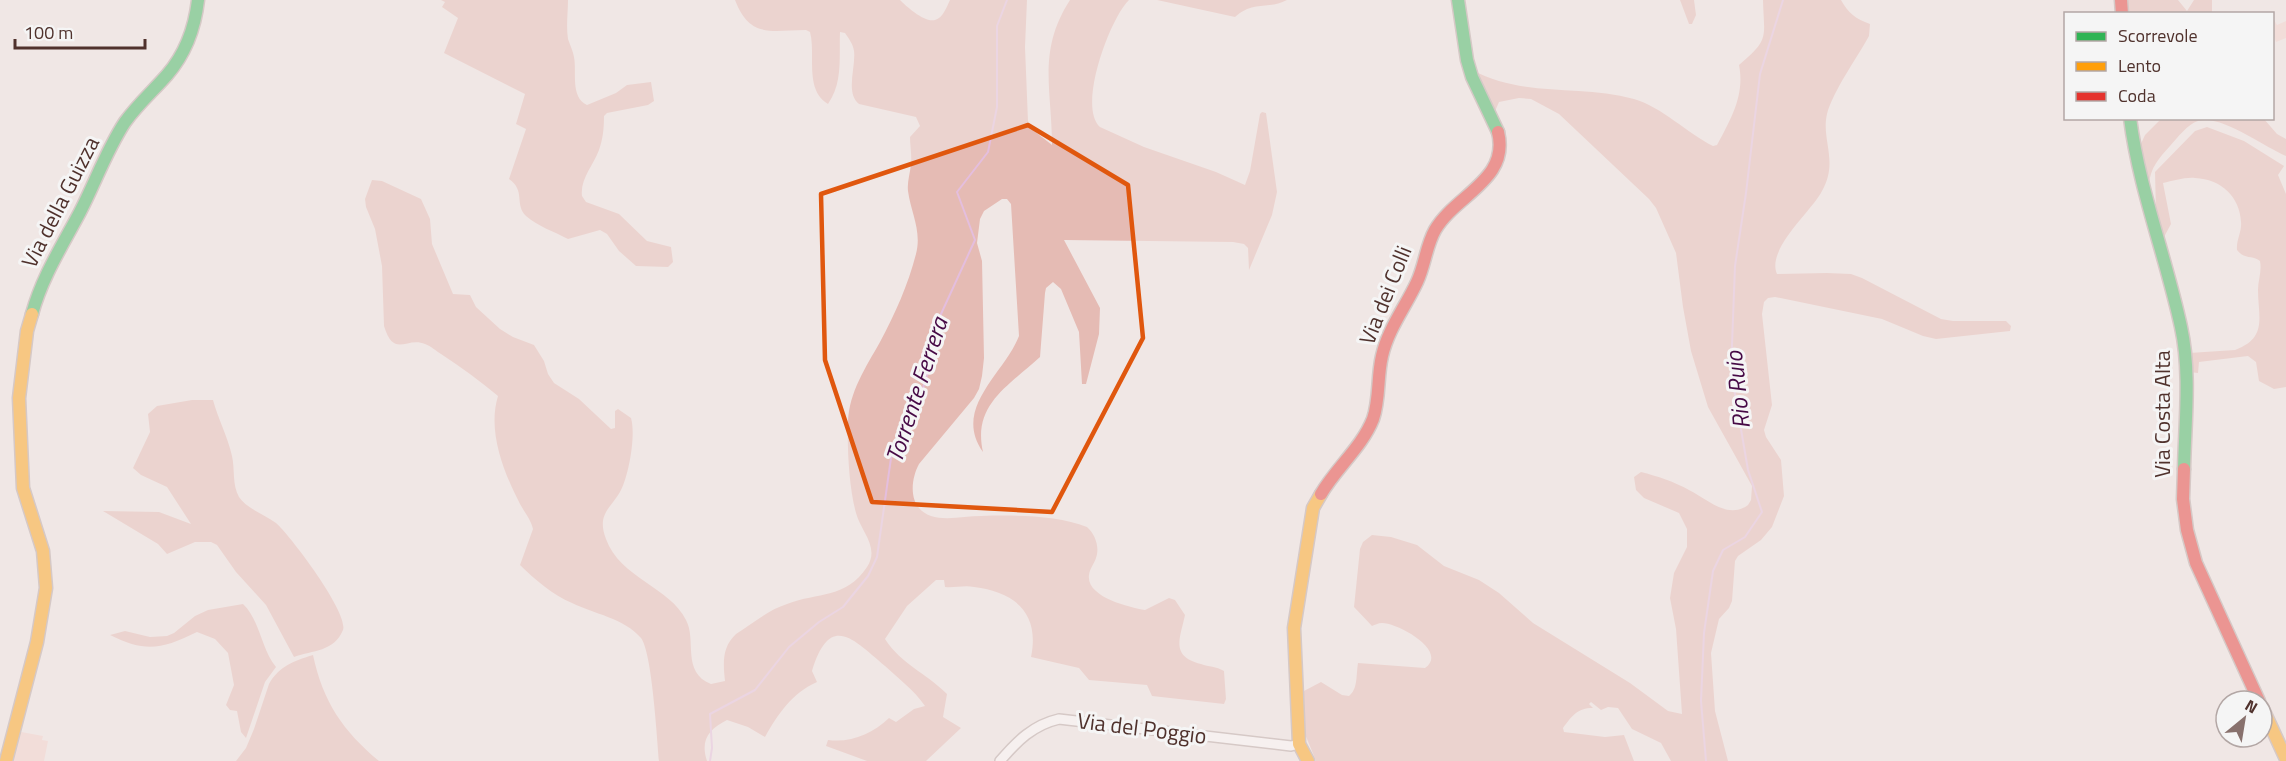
<svg xmlns="http://www.w3.org/2000/svg" width="2286" height="761" viewBox="0 0 2286 761" font-family="'Titillium Web',sans-serif">
	<style>
		.green { fill: #f3d1cb }
		.forest { fill: #e5bbb4 }
		.lines { fill: none; stroke-linecap: round; stroke-linejoin: round }
		.stream { stroke: #e4bede; stroke-width: 2 }
		.street-casing { stroke: #b5a4a1; stroke-width: 12 }
		.fast-casing { stroke: #b5a4a1; stroke-width: 15 }
		.slow-casing { stroke: #b5a4a1; stroke-width: 15 }
		.jam-casing { stroke: #b5a4a1; stroke-width: 15 }
		.street { stroke: #fdfbfb; stroke-width: 9 }
		.fast { stroke: #30b455; stroke-width: 12 }
		.slow { stroke: #ff9f0a; stroke-width: 12 }
		.jam { stroke: #e5322d; stroke-width: 12 }
		.marked { fill: none; stroke: #e0570e; stroke-width: 4.5; stroke-linejoin: round }
		.labels { text-anchor: middle; stroke-width: 6; stroke-linejoin: round; paint-order: stroke }
		.street-label { font-size: 22px; fill: #50322d; stroke: #f5f5f5 }
		.water-label { font-size: 24px; font-style: italic; fill: #470a46; stroke: #f5f5f5 }
	</style>
	<rect width="100%" height="100%" fill="#f0e7e5"/>
	<!-- green -->
	<g class="green">
		<path d="M2274,20L2277,25L2286,21V38L2276,42L2273,34V21Z"/>
		<path d="M16,731L43,736L42,740L48,741L44,761H9Z"/>
	</g>
	<!-- forest -->
	<g class="forest">
		<path d="M441,0H568C568,12 566,26 568,39C570,45 573,51 574,57C577,72 570,97 587,105L616,93L627,85L651,82L654,101L648,105L607,113L604,116C604,128 603,139 599,150C593,166 580,179 582,196L586,202L619,214L647,241L671,247L673,262L668,267L636,266L619,251L607,234L600,230L568,239C555,232 537,226 526,216C514,204 526,191 509,179L526,129L516,124L525,94L444,53L458,18L442,7L445,2Z"/>
		<path d="M735,0H900C907,7 925,23 935,20C943,18 947,6 950,0H1027L1025,47L1028,121L1033,130L1052,145C1052,90 1037,51 1070,0H1129C1110,18 1077,107 1100,127L1144,147L1216,172L1245,185L1250,171L1260,114L1262,112L1266,113L1277,192L1272,215L1249,270L1248,248L1244,244L1233,242L1064,240L1100,308L1099,334L1086,384H1082L1079,332L1061,289L1053,282L1046,288L1045,293L1040,357C1010,385 972,404 983,452C952,408 1004,374 1019,336L1011,204L1007,199H1002L984,211L980,219L977,243L982,261L984,358L982,376L979,389L974,398L919,464C910,481 908,508 931,516C946,521 965,516 981,516C1014,515 1057,515 1087,527C1095,534 1100,547 1096,558C1094,564 1090,568 1089,575C1086,597 1129,607 1145,610L1169,598L1175,600L1185,615C1180,639 1170,656 1201,664C1209,667 1216,666 1224,671L1226,699L1224,704L1152,696L1147,685L1089,680L1079,668L1031,657C1040,613 1015,592 974,587C964,585 955,588 945,587L944,580H936L907,606L885,639C902,665 925,672 947,694L943,717L961,728L926,761H867L826,746L828,740C851,743 872,734 889,718L896,722L914,709L925,706C914,690 899,679 885,666C853,639 830,612 812,671L817,682C792,693 778,714 765,737L748,727L727,720C709,729 700,740 707,761H659C657,739 652,652 641,638C624,618 594,614 572,603C553,595 534,579 520,565L533,529C531,520 525,513 520,504C504,473 487,431 498,396C480,381 461,367 441,354C436,351 431,346 425,344C407,336 394,359 384,326L382,266L375,229L366,207L365,199L372,180L382,181L421,199L430,219L432,244L453,294L470,295L476,307L500,329L513,337L534,345L544,361L548,374L554,383L579,399L611,429L615,428V411L618,409L631,418C636,435 629,474 621,490C612,508 596,513 606,539C620,578 670,587 686,620C697,640 681,672 711,684L725,681C723,663 722,647 736,634C752,624 768,610 787,604C818,592 846,599 867,567C880,547 861,532 856,513C849,488 847,448 848,422C849,392 866,367 880,342C895,314 908,285 916,254C922,231 911,213 908,191C907,182 910,174 911,164C912,156 910,146 910,137L920,126L916,117L859,104C845,93 856,67 854,51C853,44 849,39 845,33L840,32C839,57 843,83 828,104C804,90 816,54 810,32L806,30C771,30 750,39 735,0Z"/>
		<path d="M1157,0H1287C1268,10 1254,0 1235,17Z"/>
		<path d="M1680,0H1694L1696,15L1692,24H1689Z"/>
		<path d="M1763,0H1841C1848,13 1856,19 1870,24L1869,36C1857,58 1833,91 1827,114C1821,140 1839,161 1822,191C1812,211 1766,249 1777,274L1827,273L1851,274L1862,278L1941,319L1953,321H2006L2011,326L2010,331L1936,339L1923,336L1882,319L1775,297L1768,298L1764,302L1762,314L1772,405L1764,430L1766,437L1781,460L1784,496L1772,527L1761,540L1738,556L1735,561L1732,601L1729,608L1719,619L1711,653L1715,711L1728,761H1671L1661,743L1632,729L1618,708L1608,707L1601,710L1591,702L1589,704L1593,708C1577,708 1572,716 1563,728L1564,732L1605,737L1624,735L1634,761H1316L1305,734L1302,692L1321,682L1342,695L1349,696C1358,689 1356,675 1358,663L1425,668C1449,651 1398,623 1382,623C1378,623 1375,625 1372,626L1354,607L1360,549L1363,542L1372,535L1391,537L1417,545L1444,566L1479,580L1499,593L1533,623L1630,683L1668,711L1682,714L1676,629L1670,598L1674,573L1687,547V529L1679,513L1644,498L1636,490L1634,477L1641,472C1657,476 1675,482 1689,490C1707,499 1728,520 1748,505L1751,500L1752,486L1708,407L1691,351L1683,307L1676,253L1656,208L1649,199L1559,114L1531,99L1519,98L1499,102L1493,116L1472,70C1525,98 1579,84 1634,99C1662,107 1687,133 1713,146L1717,145C1731,119 1745,95 1739,65C1770,39 1764,38 1763,0Z"/>
		<path d="M2125,0H2178L2187,11L2194,0H2212V13H2126Z"/>
		<path d="M2161,119H2264L2277,134L2286,139V156C2264,147 2221,114 2198,121C2188,124 2177,138 2170,146C2159,158 2150,168 2149,185L2140,146L2145,135Z"/>
		<path d="M2207,127L2244,141L2284,166L2278,175L2286,194V387L2274,389L2259,381L2256,362L2248,356L2199,362L2198,373L2189,372V353L2235,350C2268,338 2258,317 2258,290C2258,280 2262,272 2260,261C2253,255 2245,260 2237,250C2236,240 2242,232 2241,222C2240,197 2221,179 2195,178C2185,177 2173,181 2163,183L2171,224L2164,237L2156,213L2155,172L2195,131Z"/>
		<path d="M192,400H213C218,419 228,437 232,456C235,469 232,485 239,497C246,508 265,515 276,523C290,535 349,613 343,630C334,652 313,650 294,657L266,605L236,572L217,545L211,542H195L167,554L158,544L103,511L159,512L191,524L167,487L141,475L133,468L150,432L148,414L157,406Z"/>
		<path d="M243,604C260,620 261,649 276,667L265,682L246,738L241,732L237,711L230,710L226,705L234,685L228,653L215,639L197,632C162,649 146,653 110,635L125,631L150,637L167,636L174,633L195,616L208,610Z"/>
		<path d="M313,655C323,702 343,731 379,761H236L246,748L254,729L269,684C279,666 294,661 313,655Z"/>
	</g>
	<g class="lines">
		<!-- stream -->
		<g class="stream">
			<path d="M710,761L712,748L710,714L755,690L789,647L819,622L843,607L868,576L877,557L891,458L922,391L932,359L930,338L975,240L957,192L988,152L997,107V26L1007,0"/>
			<path d="M1706,761L1701,701L1704,633L1713,571L1723,550L1745,537L1762,512L1748,470L1731,371L1735,266L1746,193L1760,74L1783,0"/>
		</g>
		<!-- street casing -->
		<g class="street-casing">
			<path id="street" d="M1000,761C1017,741 1033,725 1059,719L1291,746L1299,744"/>
		</g>
		<!-- fast casing -->
		<g class="fast-casing">
			<g id="fast">
				<path d="M1458,0L1467,60L1472,77L1498,132"/>
				<path d="M2130,118C2139,189 2166,257 2181,327C2191,372 2185,423 2184,469"/>
				<path d="M32,314C42,277 62,246 80,212C95,183 107,149 125,122C138,104 153,91 167,75C186,53 195,27 198,0"/>
			</g>
		</g>
		<!-- slow casing -->
		<g class="slow-casing">
			<g id="slow">
				<path d="M2262,707L2286,759"/>
				<path d="M6,761L37,642L46,588L43,551L23,488L19,398L27,331L32,314"/>
				<path d="M1308,761L1299,744L1294,628L1313,508L1321,494"/>
			</g>
		</g>
		<!-- jam casing -->
		<g class="jam-casing">
			<g id="jam">
				<path d="M2121,0L2122,14"/>
				<path d="M2184,469L2183,499L2187,530L2196,563L2259,701"/>
				<path d="M1321,494C1336,468 1362,447 1373,419C1380,399 1377,377 1382,356C1388,329 1406,306 1417,282C1425,265 1426,246 1435,230C1455,195 1510,180 1498,132"/>
			</g>
		</g>
		<!-- street -->
		<use href="#street" class="street"/>
		<!-- fast -->
		<use href="#fast" class="fast"/>
		<!-- slow -->
		<use href="#slow" class="slow"/>
		<!-- jam -->
		<use href="#jam" class="jam"/>
	</g>
	<!-- marked area -->
	<path d="M0 0H2286V761H0ZM1028,125L1128,185L1143,338L1052,512L872,502L825,360L821,194Z" fill="#f0e7e5" fill-opacity=".55" fill-rule="evenodd"/>
	<path class="marked" d="M1028,125L1128,185L1143,338L1052,512L872,502L825,360L821,194Z"/>
	<g class="labels">
		<!-- street labels -->
		<g class="street-label">
			<text transform="translate(60 202) rotate(-63)" y="8">Via della Guizza</text>
			<text transform="translate(1385 295) rotate(-68)" y="8">Via dei Colli</text>
			<text transform="translate(2162 414) rotate(-90)" y="8">Via Costa Alta</text>
			<text transform="translate(1142 728) rotate(7)" y="8">Via del Poggio</text>
		</g>
		<!-- water labels -->
		<g class="water-label">
			<text transform="translate(917 390) rotate(-72)" y="8">Torrente Ferrera</text>
			<text transform="translate(1738 390) rotate(-96)" y="8">Rio Ruio</text>
		</g>
	</g>
	<!-- legend -->
	<rect x="2064" y="12" width="210" height="108" fill="#f5f5f5" stroke="#b3a7a5" stroke-width="1.5"/>
	<rect x="2076" y="32" width="30" height="9" fill="#30b455" stroke="#b3a7a5" stroke-width="1.5"/>
	<text x="2118" y="42" font-size="18" fill="#50322d">Scorrevole</text>
	<rect x="2076" y="62" width="30" height="9" fill="#ff9f0a" stroke="#b3a7a5" stroke-width="1.5"/>
	<text x="2118" y="72" font-size="18" fill="#50322d">Lento</text>
	<rect x="2076" y="92" width="30" height="9" fill="#e5322d" stroke="#b3a7a5" stroke-width="1.5"/>
	<text x="2118" y="102" font-size="18" fill="#50322d">Coda</text>
	<!-- north arrow -->
	<g transform="translate(2244 719) rotate(30)"><circle r="28" fill="#f5f5f5" stroke="#b3a7a5" stroke-width="1.5"/>
	<path d="M0-4.5L10 22L0 15L-10 22Z" fill="#88716d"/>
	<text y="-9" font-size="16" font-weight="bold" text-anchor="middle" fill="#50322d">N</text>
	</g>
	<!-- scale -->
	<path d="M15 39v9h130v-9" fill="none" stroke="#50322d" stroke-width="3"/>
	<text x="24" y="39" font-size="18" fill="#50322d" stroke="#f5f5f5" stroke-width="4.5" paint-order="stroke">100 m</text>
</svg>
